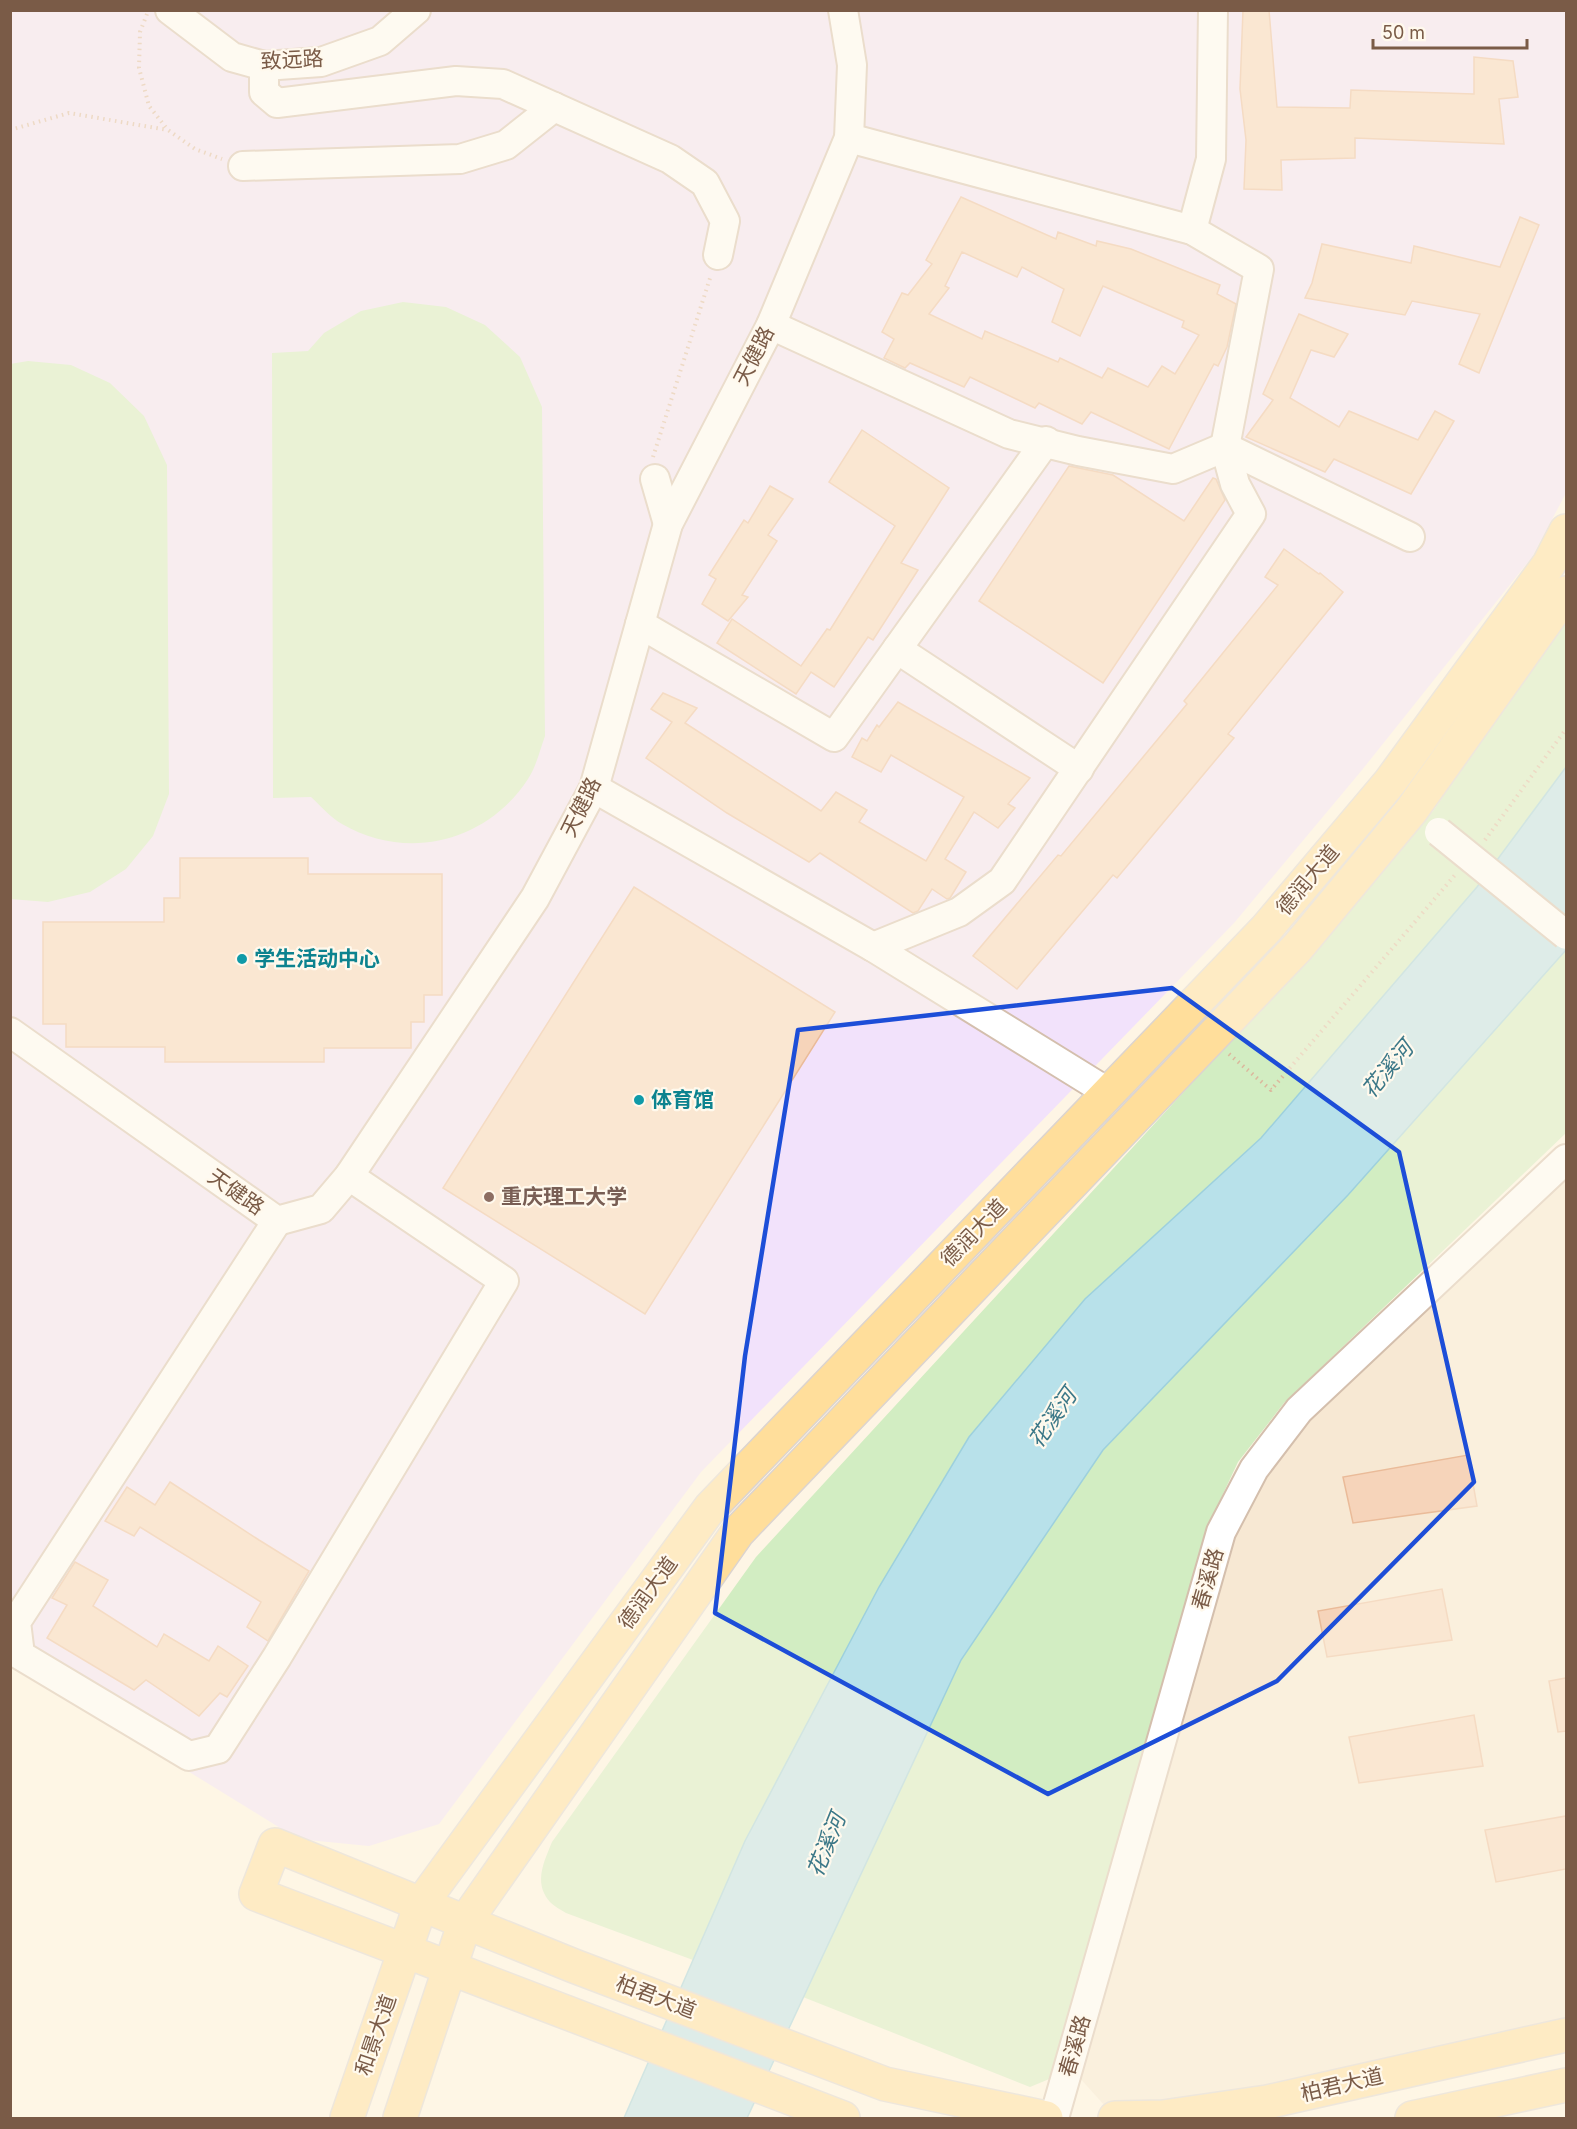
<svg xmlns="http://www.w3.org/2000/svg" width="1577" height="2129" viewBox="0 0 1577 2129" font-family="Inter,'Noto Sans SC',sans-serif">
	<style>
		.residential { fill: #f7e8d3 }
		.education { fill: #f2e2fb }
		.green { fill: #d2edc2 }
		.water { fill: #b8e1ea; stroke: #9dd0dd; stroke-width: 1.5 }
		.building { fill: #f6d4ba; stroke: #eabb99; stroke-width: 1.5; fill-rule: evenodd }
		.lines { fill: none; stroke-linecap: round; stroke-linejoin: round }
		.minor-casing { stroke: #d4bfad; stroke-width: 32 }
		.major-casing { stroke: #dcd4cf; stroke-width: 36 }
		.path { stroke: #dbb89d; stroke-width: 4; stroke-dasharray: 1.5 4.5; stroke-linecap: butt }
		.minor { stroke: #fff; stroke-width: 28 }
		.major { stroke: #ffde9b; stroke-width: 33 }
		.minor-bridge-casing { stroke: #d4bfad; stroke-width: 32; stroke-linecap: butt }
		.minor-bridge { stroke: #fff; stroke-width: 28 }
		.marked { fill: none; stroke: #1d4ed8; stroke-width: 4.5; stroke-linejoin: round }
		.culture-dot { fill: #0f9aa8; stroke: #fff9ed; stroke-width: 2 }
		.education-dot { fill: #8d6e63; stroke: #fff9ed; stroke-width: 2 }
		.labels { text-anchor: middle; stroke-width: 4.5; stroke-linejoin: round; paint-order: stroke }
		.street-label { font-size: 21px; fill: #7a5b47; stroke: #fff9ed }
		.culture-label { font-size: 21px; font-weight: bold; fill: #0d838f; stroke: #fff9ed; text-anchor: start }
		.education-label { font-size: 21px; font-weight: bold; fill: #785e54; stroke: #fff9ed; text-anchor: start }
		.water-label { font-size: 22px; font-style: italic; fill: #3c7888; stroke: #fff9ed }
	</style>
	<rect width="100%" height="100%" fill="#fef5e5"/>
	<!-- residential -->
	<path class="residential" d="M1566,1176V2021L1268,2089L1160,2106H1105L1078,2076L1231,1536L1265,1471L1311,1415Z"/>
	<!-- education -->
	<path class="education" d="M10,11H1566V493L1532,557L1362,770L1234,923L701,1472L439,1824L369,1846L298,1839L11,1662Z"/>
	<!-- green -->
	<g class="green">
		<path d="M403,302L446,307L485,325L520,357L542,407L545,736C540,750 536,767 528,779C487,842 407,862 342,824C331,818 321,806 311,797L273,798L272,353L308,351L324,333L361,311Z"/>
		<path d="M28,361L71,365L110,383L144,416L167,465L169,794L153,836L126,869L90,892L48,902L10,899V364Z"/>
		<path d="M1566,616V767L1477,887L1261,1138L1085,1299L745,1841L693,1960L566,1913C561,1910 554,1906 550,1902C533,1883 544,1862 552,1842L756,1557L1306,959L1433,811Z"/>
		<path d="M1566,950V1133L1284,1403L1238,1462L1208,1526L1054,2077L1030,2087L803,1997L961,1660L1103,1450L1348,1195Z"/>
	</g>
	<!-- water -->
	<path class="water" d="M1566,767V950L1348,1195L1103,1450L961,1660L747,2118H624L745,1841L879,1587L969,1437L1085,1299L1261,1138L1477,887Z"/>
	<!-- building -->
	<g class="building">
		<path d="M1243,10H1269L1277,107L1350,108L1351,90L1474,94V57L1513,61L1518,97L1499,99L1504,144L1355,138V158L1281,160L1282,190L1244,189L1246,140L1240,89Z"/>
		<path d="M961,197L1056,239L1058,232L1096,246L1097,241L1131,249L1220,285L1217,294L1236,304L1227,347L1218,366L1214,364L1169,449L1091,412L1082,424L1039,403L1035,408L970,377L964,387L910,363L905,368L884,358L894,339L882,332L902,293L908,295L932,264L926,260ZM962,252L1017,277L1022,267L1064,289L1052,322L1080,336L1103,286L1184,321L1182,327L1199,335L1175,374L1162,366L1148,387L1108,368L1102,378L1060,358L1058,362L985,331L982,339L929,314L949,288L945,286Z"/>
		<path d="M1520,217L1539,225L1479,373L1459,364L1480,314L1412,301L1405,315L1305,298L1312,283L1322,244L1411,263L1414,246L1500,267Z"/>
		<path d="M1299,314L1348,334L1334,357L1311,350L1290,398L1339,427L1349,411L1418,440L1435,411L1454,421L1411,494L1334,459L1325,472L1246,437L1273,400L1263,394Z"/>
		<path d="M862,430L949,488L901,563L918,570L873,640L868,637L834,687L811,672L796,694L717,643L732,619L801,666L827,629L830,630L895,526L829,482Z"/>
		<path d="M1069,466L1113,475L1184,521L1213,478L1216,479L1225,500L1103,683L979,601Z"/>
		<path d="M770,486L793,499L768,535L777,541L742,595L748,597L728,621L702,604L716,579L709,575L744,520L748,523Z"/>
		<path d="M1284,549L1319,574L1320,573L1343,592L1228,734L1234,738L1117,878L1113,875L1017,989L973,956L1058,855L1061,856L1187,704L1184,701L1278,585L1265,577Z"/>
		<path d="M663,693L697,708L685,723L821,811L836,792L867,810L859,822L926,861L964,797L891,755L881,772L852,757L862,738L867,741L877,725L879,727L898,702L1030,778L1008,804L1015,808L998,828L974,812L945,859L966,872L950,898L947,899L932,889L918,911L913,913L820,853L809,862L727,813L646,758L672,722L651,709Z"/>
		<path d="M180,858H308V874H442V995H424V1022H411V1048H324V1062H165V1047H66V1024H43V922H164V898H180Z"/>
		<path d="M634,887L835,1012L645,1314L443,1188Z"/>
		<path d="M1468,1455L1477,1506L1353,1523L1343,1477Z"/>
		<path d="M170,1482L259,1540L309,1571L268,1641L247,1627L261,1602L140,1527L134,1536L105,1521L127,1487L155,1505Z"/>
		<path d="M75,1562L108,1580L93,1606L157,1647L164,1634L209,1661L218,1646L248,1666L227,1697L220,1693L199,1716L146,1680L134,1690L47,1638L67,1605L52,1598Z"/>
		<path d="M1442,1589L1452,1640L1327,1657L1318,1611Z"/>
		<path d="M1566,1678V1731L1558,1732L1549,1681Z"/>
		<path d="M1474,1715L1483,1766L1359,1783L1349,1737Z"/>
		<path d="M1566,1816V1869L1496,1882L1485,1830Z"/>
	</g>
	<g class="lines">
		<!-- minor casing -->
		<g class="minor-casing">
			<g id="minor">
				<path d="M170,10L232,57L264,66L321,62L380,41L416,10"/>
				<path d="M264,66V92L277,103L456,81L503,84L670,159L705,183L725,221L718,255"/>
				<path d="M849,138L1192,230L1259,269L1225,447L1235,484L1251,514L1002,881L959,912L873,947"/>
				<path d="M243,166L460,159L506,145L554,107"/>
				<path d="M1192,230L1211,159L1213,10"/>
				<path d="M771,325L1009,434L1078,451L1173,469L1225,447L1410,537"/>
				<path d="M655,479L668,524"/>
				<path d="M640,624L834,737L1046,441"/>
				<path d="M897,649L1079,769"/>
				<path d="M594,788L873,947L1109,1093"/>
				<path d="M10,1032L277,1221L321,1209L349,1176L535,898L594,788L668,524L771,325L849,138L852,65L843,10"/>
				<path d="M277,1221L16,1622L20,1655L189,1756L218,1749L277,1657L504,1281L349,1176"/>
				<path d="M1054,2118L1221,1532L1254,1469L1299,1410L1566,1159"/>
			</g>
		</g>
		<!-- major casing -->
		<g class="major-casing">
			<g id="major">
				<path d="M347,2118L421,1904L710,1508L1266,929L1390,782L1549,564L1566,531"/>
				<path d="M400,2118L465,1922L738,1532L1297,948L1411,811L1566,593"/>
				<path d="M843,2118L256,1894L275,1845L574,1966L885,2084L1046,2118"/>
				<path d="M1115,2118L1163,2117L1267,2102L1566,2035"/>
				<path d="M1412,2118L1566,2085"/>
			</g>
		</g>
		<!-- path -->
		<g class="path">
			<path d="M147,14L140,32L139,68L149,106L168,130L195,149L222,159"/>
			<path d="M10,130L69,113L168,130"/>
			<path d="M653,457L711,275"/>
			<path d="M1485,840L1566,729"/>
			<path d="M1229,1054L1271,1090L1455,875"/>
		</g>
		<!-- minor -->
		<use href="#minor" class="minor"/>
		<!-- major -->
		<use href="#major" class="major"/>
		<!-- minor-bridge casing -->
		<g class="minor-bridge-casing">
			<path id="minor-bridge" d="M1439,832L1566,935"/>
		</g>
		<!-- minor-bridge -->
		<use href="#minor-bridge" class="minor-bridge"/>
	</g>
	<!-- marked area -->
	<path d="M0 0H1577V2129H0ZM1172,988L1399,1152L1474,1482L1277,1681L1048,1794L715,1613L745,1356L798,1030Z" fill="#fef5e5" fill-opacity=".55" fill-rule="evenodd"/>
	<path class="marked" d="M1172,988L1399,1152L1474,1482L1277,1681L1048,1794L715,1613L745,1356L798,1030Z"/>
	<!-- markers -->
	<g class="culture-dot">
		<circle cx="242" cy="959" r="6"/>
		<circle cx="639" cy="1100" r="6"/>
	</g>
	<circle class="education-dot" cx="489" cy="1197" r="6"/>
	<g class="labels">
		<!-- street labels -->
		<g class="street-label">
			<text transform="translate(292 60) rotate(-3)" y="7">致远路</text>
			<text transform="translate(754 356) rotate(-63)" y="7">天健路</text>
			<text transform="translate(581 807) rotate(-64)" y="7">天健路</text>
			<text transform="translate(1308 880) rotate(-50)" y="7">德润大道</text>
			<text transform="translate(236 1192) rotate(35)" y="7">天健路</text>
			<text transform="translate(974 1233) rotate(-46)" y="7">德润大道</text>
			<text transform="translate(1208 1579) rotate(-74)" y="7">春溪路</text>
			<text transform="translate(648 1593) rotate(-54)" y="7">德润大道</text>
			<text transform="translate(656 1997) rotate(21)" y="7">柏君大道</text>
			<text transform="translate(376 2035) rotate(-71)" y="7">和景大道</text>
			<text transform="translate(1075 2046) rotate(-74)" y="7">春溪路</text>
			<text transform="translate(1342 2085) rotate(-13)" y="7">柏君大道</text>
		</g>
		<!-- culture labels -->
		<g class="culture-label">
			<text x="254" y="966">学生活动中心</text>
			<text x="651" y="1107">体育馆</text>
		</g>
		<!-- education labels -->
		<g class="education-label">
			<text x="501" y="1204">重庆理工大学</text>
		</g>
		<!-- water labels -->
		<g class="water-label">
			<text transform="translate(1387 1069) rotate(-50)" y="8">花溪河</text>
			<text transform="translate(1052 1418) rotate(-55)" y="8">花溪河</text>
			<text transform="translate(826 1845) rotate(-68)" y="8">花溪河</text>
		</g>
	</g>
	<!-- border -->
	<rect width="1577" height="2129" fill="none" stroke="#7a5b47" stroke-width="24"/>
	<!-- scale -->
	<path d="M1373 39v9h154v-9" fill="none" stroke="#7a5b47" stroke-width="3"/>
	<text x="1382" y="39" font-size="18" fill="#7a5b47" stroke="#fff9ed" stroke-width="4.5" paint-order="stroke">50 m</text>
</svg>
